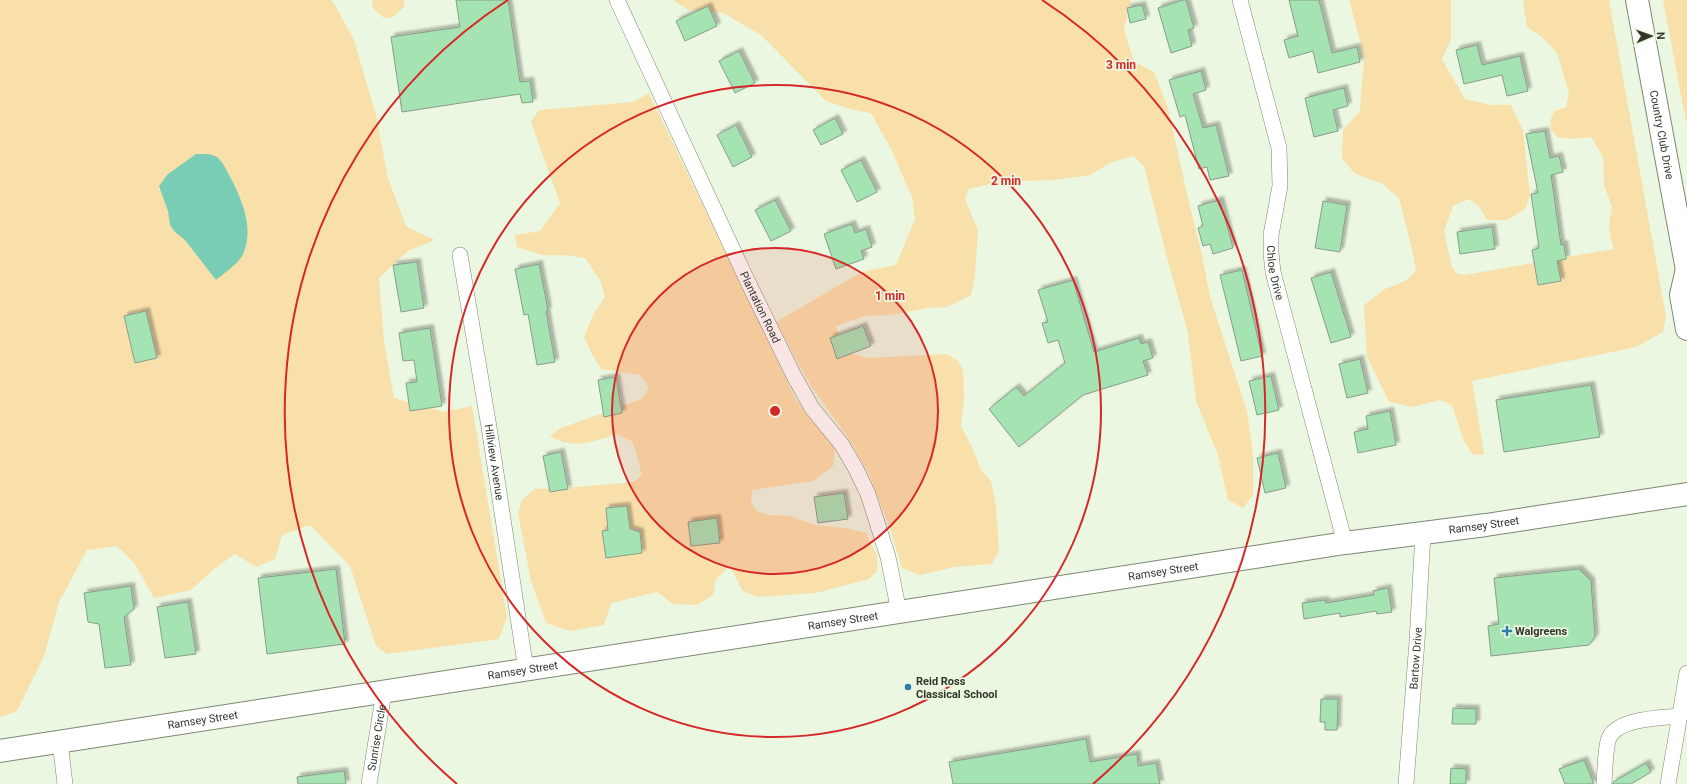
<svg xmlns="http://www.w3.org/2000/svg" width="1687" height="784" viewBox="0 0 1687 784" font-family="Roboto,sans-serif">
	<style>
		.green { fill: #f9e0ab }
		.water { fill: #78cdb4 }
		.building { fill: #a5e3b3; stroke: #889c8c; filter: url(#shadow) }
		.lines { fill: none; stroke-linecap: round; stroke-linejoin: round }
		.minor-casing { stroke: #7d8773; stroke-width: 16 }
		.primary-casing { stroke: #7d8773; stroke-width: 24 }
		.minor { stroke: #fff; stroke-width: 15 }
		.primary { stroke: #fff; stroke-width: 22 }
		.ring { fill: none; stroke: #d62828; stroke-width: 2 }
		.poi-dot { fill: #2a7eae; stroke: #ebf7e0; stroke-width: 1.5 }
		.labels { text-anchor: middle; stroke-width: 3.5; stroke-linejoin: round; paint-order: stroke }
		.street-label { font-size: 11px; fill: #32362d; stroke: #ebf7e0 }
		.poi-label { font-size: 11px; font-weight: bold; fill: #32362d; stroke: #ebf7e0; text-anchor: start }
		.centre { fill: #d62828; stroke: #ebf7e0; stroke-width: 2 }
		.ring-label { font-size: 12px; text-anchor: middle; font-weight: bold; fill: #d62828; stroke: #ebf7e0; stroke-width: 3.5; stroke-linejoin: round; paint-order: stroke }
	</style>
	<defs>
		<filter id="shadow"><feDropShadow dx="3.5" dy="-3.5" stdDeviation="1" flood-color="#0004"/></filter>
	</defs>
	<rect width="100%" height="100%" fill="#ebf7e0"/>
	<!-- green -->
	<g class="green">
		<path d="M0,0H332L354,40L376,115L388,178L406,226L435,240L408,251L379,278L384,342L394,398L444,412L472,406L507,617L499,639L387,654L376,646L350,566L310,525L282,535L275,559L256,567L235,554L214,569L191,590L154,598L135,564L117,546L87,550L59,602L44,656L17,711L0,717Z"/>
		<path d="M373,0H404V7L393,17L384,18L372,7Z"/>
		<path d="M673,0H1131L1124,30L1134,62L1154,72L1168,108L1187,194L1201,251L1210,297L1247,411L1253,453V495L1243,508L1228,500L1218,455L1196,401L1188,333L1166,254L1144,166L1133,156L1112,162L1090,175L1054,180L998,182L969,189L965,199L978,230L975,274L971,295L947,307L928,308L890,315L864,316L836,326L842,350L868,358L947,354L958,361L963,370L964,397L961,426L972,447L981,470L991,481L996,506L999,550L992,564L955,567L920,575L902,568L889,526L869,474L849,439L811,386L776,322L862,272L896,265L915,219L912,197L891,149L871,113L854,110L826,101L761,35L723,13L688,10Z"/>
		<path d="M1349,0H1451V39L1442,59L1465,99L1491,105H1511L1523,130L1530,196L1525,209L1507,220H1487L1479,206L1468,199L1453,206L1444,231L1452,267L1456,273L1464,275L1614,249L1610,236L1609,224L1612,207L1604,185L1603,157L1591,137L1572,139L1557,137C1548,128 1549,123 1554,111L1566,107L1569,93L1557,53L1542,37L1527,27L1523,0H1609L1666,316L1663,332L1636,347L1472,381L1484,454L1473,455L1463,439L1452,405L1440,400L1412,407L1389,402L1367,357L1364,305L1385,289L1405,281L1416,271L1412,249L1399,198L1382,184L1354,173L1342,158L1343,130L1360,111L1364,56Z"/>
		<path d="M1663,0H1687V127Z"/>
		<path d="M649,93L795,398L810,419L835,446L833,466L813,481L752,490L751,501L756,511L769,515L790,516L815,525L845,528L866,533L877,556V571L869,579L816,593L757,597L742,590L730,566L716,579L713,595L697,605L673,604L657,592L611,603L604,625L570,631L546,623L531,581L518,513L522,500L534,489L576,487L634,482L642,475L633,442L616,434C593,442 573,450 550,436L561,428L642,399L649,387L640,375L601,369L593,356L584,337L594,313L605,297L600,280L585,258L562,255H542L517,247L515,235L540,231L560,203L531,122L539,110L633,102Z"/>
	</g>
	<!-- water -->
	<path class="water" d="M196,154C203,154 211,153 217,157C222,161 226,169 229,175C241,197 254,226 244,252C240,263 225,272 216,280L185,240L175,232L170,225L168,211L159,186L168,174Z"/>
	<!-- building -->
	<g class="building">
		<path d="M456,0H508L520,82L530,81L533,102L522,103L520,94L402,112L391,37L460,27Z"/>
		<path d="M1183,0H1186L1194,28L1188,30L1192,46L1171,53L1158,8Z"/>
		<path d="M1289,0H1319L1332,53L1357,47L1360,62L1318,73L1313,51L1289,58L1284,40L1298,36Z"/>
		<path d="M1142,5L1146,19L1130,23L1127,8Z"/>
		<path d="M708,6L717,26L685,41L676,21Z"/>
		<path d="M1477,45L1482,65L1520,56L1528,91L1507,96L1502,75L1464,84L1456,50Z"/>
		<path d="M739,51L755,83L735,93L719,61Z"/>
		<path d="M1201,71L1206,90L1193,94L1203,128L1216,125L1229,176L1210,180L1207,167L1199,169L1185,115L1180,117L1169,80Z"/>
		<path d="M1344,88L1348,106L1333,110L1338,131L1314,137L1305,98Z"/>
		<path d="M835,118L843,134L821,145L813,130Z"/>
		<path d="M736,125L752,157L733,167L717,135Z"/>
		<path d="M1545,131L1550,158L1559,156L1563,172L1551,175L1561,245L1564,244L1566,259L1557,261L1561,281L1538,285L1532,250L1539,248L1531,194L1538,193L1526,134Z"/>
		<path d="M861,160L877,192L857,202L841,170Z"/>
		<path d="M775,200L791,231L771,241L755,210Z"/>
		<path d="M1220,200L1233,248L1213,254L1210,244L1203,246L1198,228L1203,226L1198,206Z"/>
		<path d="M1323,201L1347,205L1340,252L1315,248Z"/>
		<path d="M852,224L855,233L866,229L872,247L861,251L864,259L836,269L824,234Z"/>
		<path d="M1492,227L1495,249L1460,254L1457,232Z"/>
		<path d="M417,262L424,308L401,312L393,265Z"/>
		<path d="M539,264L548,310L546,311L555,362L537,365L528,314L524,315L515,269Z"/>
		<path d="M1242,270L1262,356L1241,361L1220,275Z"/>
		<path d="M1331,272L1351,337L1331,343L1311,278Z"/>
		<path d="M1073,280L1094,352L1139,338L1141,344L1148,342L1153,358L1143,361L1148,375L1083,395L1019,447L989,409L1016,387L1024,396L1065,363L1058,340L1048,343L1042,323L1048,322L1038,290Z"/>
		<path d="M146,311L157,358L135,363L124,316Z"/>
		<path d="M863,326L871,346L837,359L830,338Z"/>
		<path d="M430,328L442,406L410,411L406,383L417,382L414,360L403,361L399,333Z"/>
		<path d="M1360,359L1368,393L1347,398L1339,364Z"/>
		<path d="M1271,376L1279,410L1257,415L1249,381Z"/>
		<path d="M616,377L622,413L604,417L598,380Z"/>
		<path d="M1591,385L1600,437L1504,452L1496,400Z"/>
		<path d="M1390,411L1396,445L1358,453L1354,432L1368,429L1366,416Z"/>
		<path d="M561,452L568,489L550,492L543,456Z"/>
		<path d="M1278,453L1286,488L1265,493L1257,458Z"/>
		<path d="M844,493L848,519L818,523L814,497Z"/>
		<path d="M627,506L630,529L640,532L642,553L606,558L602,531L608,530L606,508Z"/>
		<path d="M717,518L720,543L691,546L688,522Z"/>
		<path d="M336,569L345,644L267,654L258,578Z"/>
		<path d="M1579,569L1591,581L1595,637L1589,645L1491,656L1488,626L1499,624L1494,578Z"/>
		<path d="M131,586L134,609L124,617L131,665L105,668L99,624L88,622L84,593Z"/>
		<path d="M1388,588L1392,612L1377,614L1376,611L1340,617V613L1304,619L1302,603L1325,600L1326,603L1374,595L1373,591Z"/>
		<path d="M188,602L196,654L165,658L157,607Z"/>
		<path d="M1321,699H1338L1337,730H1325V722H1320Z"/>
		<path d="M1453,708L1476,709V724H1452Z"/>
		<path d="M1086,739L1090,762L1137,754L1138,766L1156,763L1160,784H953L949,762Z"/>
		<path d="M1584,760L1594,784H1565L1559,769Z"/>
		<path d="M1646,763L1651,772L1631,784H1613V782Z"/>
		<path d="M1451,768L1466,769V784H1450Z"/>
		<path d="M344,771L346,784H298L297,777Z"/>
	</g>
	<g class="lines">
		<!-- minor casing -->
		<g class="minor-casing">
			<g id="minor">
				<path id="s1" d="M617,0L746,278L794,376L812,408L842,445L856,469L868,494L888,557L899,612"/>
				<path id="s2" d="M1240,0L1279,148L1280,186L1271,235V253L1273,272L1345,543"/>
				<path id="s3" d="M460,255L489,427L526,670"/>
				<path d="M60,742L65,784"/>
				<path id="s4" d="M369,784L384,692"/>
				<path id="s5" d="M1406,784L1417,641L1423,533"/>
				<path d="M1604,784C1605,770 1605,754 1608,741C1614,718 1661,718 1680,716"/>
				<path d="M1668,784L1687,673"/>
			</g>
		</g>
		<!-- primary casing -->
		<g class="primary-casing">
			<g id="primary">
				<path id="s6" d="M1637,0L1687,270"/>
				<path d="M1687,269L1681,295L1687,329"/>
				<path id="s7" d="M0,751L1345,543L1486,525L1687,494"/>
			</g>
		</g>
		<!-- minor -->
		<use href="#minor" class="minor"/>
		<!-- primary -->
		<use href="#primary" class="primary"/>
	</g>
	<!-- distance rings -->
	<circle cx="775" cy="411" r="163" fill="#d62828" fill-opacity=".12"/>
	<g class="ring">
		<circle cx="775" cy="411" r="163"/>
		<circle cx="775" cy="411" r="326"/>
		<path d="M457 784A490 490 0 0 1 508 0M1042 0A490 490 0 0 1 1093 784"/>
	</g>
	<!-- markers -->
	<g class="poi-dot">
		<path d="M1505 625h4v4h4v4h-4v4h-4v-4h-4v-4h4z"/>
		<circle cx="908" cy="687" r="4"/>
	</g>
	<g class="labels">
		<!-- street labels -->
		<g class="street-label">
			<text dy="4" stroke="none"><textPath href="#s6" startOffset="137">Country Club Drive</textPath></text>
			<text dy="4" stroke="none"><textPath href="#s2" startOffset="279">Chloe Drive</textPath></text>
			<text dy="4" stroke="none"><textPath href="#s1" startOffset="339">Plantation Road</textPath></text>
			<text dy="4" stroke="none"><textPath href="#s3" startOffset="210">Hillview Avenue</textPath></text>
			<text dy="4" stroke="none"><textPath href="#s7" startOffset="1501">Ramsey Street</textPath></text>
			<text dy="4" stroke="none"><textPath href="#s7" startOffset="1177">Ramsey Street</textPath></text>
			<text dy="4" stroke="none"><textPath href="#s7" startOffset="853">Ramsey Street</textPath></text>
			<text dy="4" stroke="none"><textPath href="#s5" startOffset="126">Bartow Drive</textPath></text>
			<text dy="4" stroke="none"><textPath href="#s7" startOffset="529">Ramsey Street</textPath></text>
			<text dy="4" stroke="none"><textPath href="#s7" startOffset="205">Ramsey Street</textPath></text>
			<text dy="4" stroke="none"><textPath href="#s4" startOffset="47">Sunrise Circle</textPath></text>
		</g>
		<!-- poi labels -->
		<g class="poi-label">
			<text x="1515" y="635">Walgreens</text>
			<text x="916" y="685">Reid Ross<tspan x="916" dy="13">Classical School</tspan></text>
		</g>
	</g>
	<circle cx="775" cy="411" r="6" class="centre"/>
	<g class="ring-label">
		<text x="1121" y="69">3 min</text>
		<text x="1006" y="185">2 min</text>
		<text x="890" y="300">1 min</text>
	</g>
	<!-- north arrow -->
	<g transform="translate(1651 36) rotate(88)" stroke="#ebf7e0" stroke-width="3" paint-order="stroke">
	<path d="M0-3L7 15L0 10L-7 15Z" fill="#32362d"/>
	<text y="-6" font-size="11" font-weight="bold" text-anchor="middle" fill="#32362d">N</text>
	</g>
</svg>
